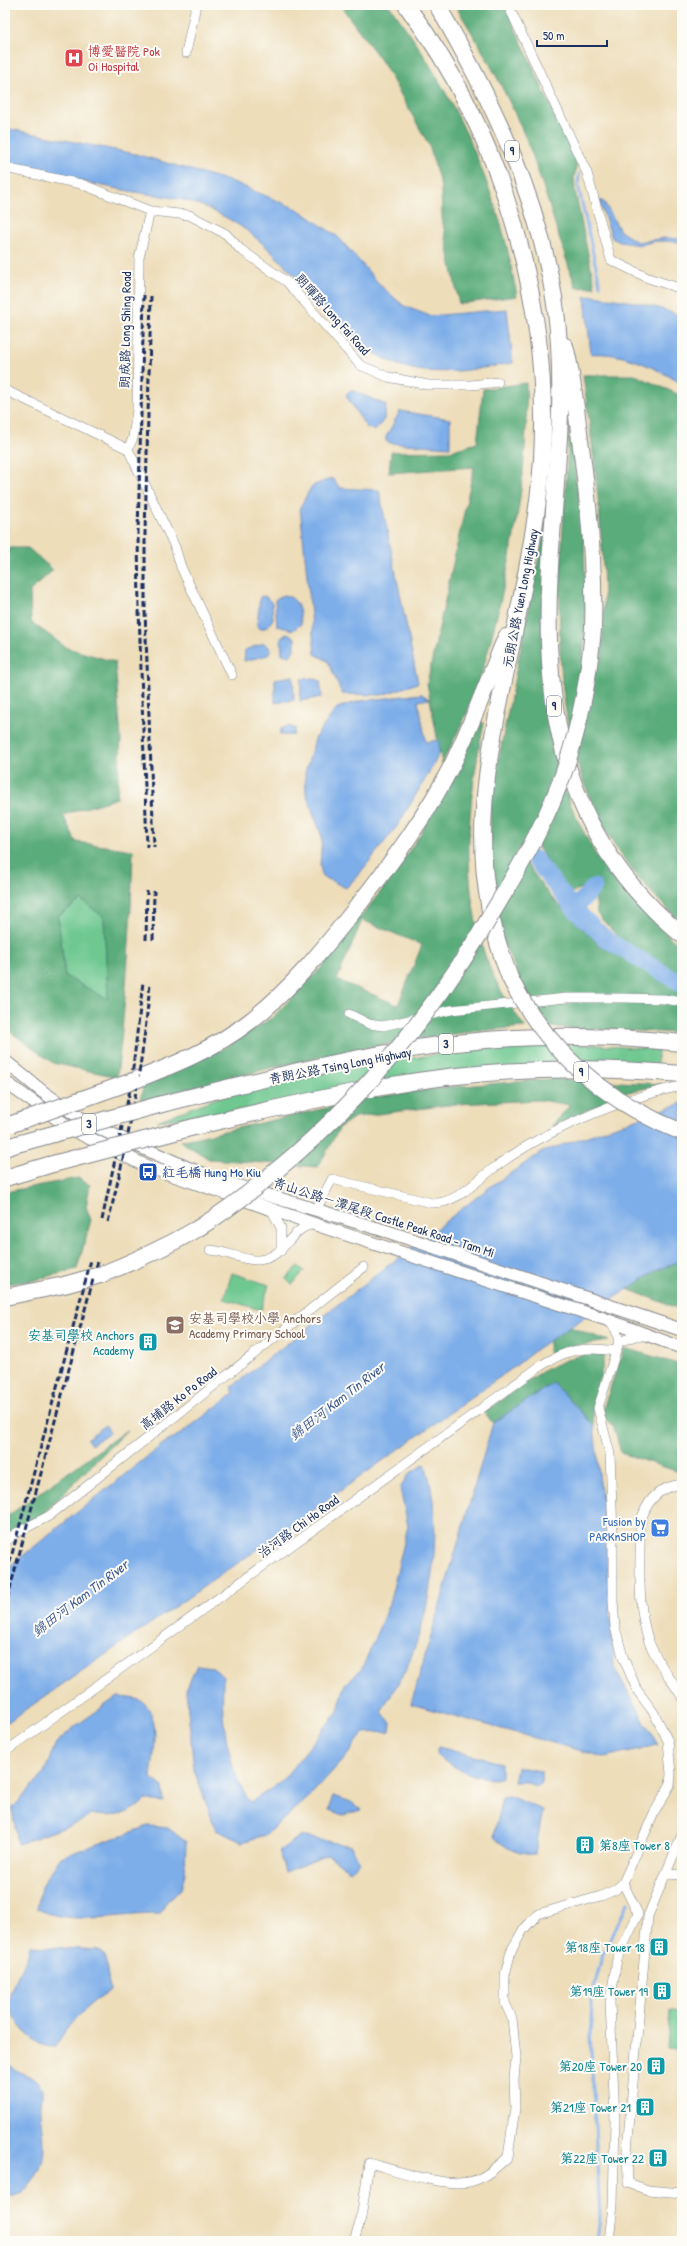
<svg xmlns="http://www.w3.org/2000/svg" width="687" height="2246" viewBox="0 0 687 2246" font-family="'Patrick Hand','LXGW WenKai TC',sans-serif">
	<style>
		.green { fill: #6ec890; stroke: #447c77 }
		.forest { fill: #5aac7a; stroke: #3a6e6c; fill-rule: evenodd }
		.water { fill: #7eaee9; stroke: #4c6ea4 }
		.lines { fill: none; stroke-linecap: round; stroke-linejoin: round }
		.stream { stroke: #7eaee9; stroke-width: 3 }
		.river { stroke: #7eaee9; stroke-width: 17 }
		.street-casing { stroke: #84868c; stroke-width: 10 }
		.secondary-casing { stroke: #84868c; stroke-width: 14 }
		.highway-casing { stroke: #84868c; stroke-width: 18 }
		.street { stroke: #fff; stroke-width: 9 }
		.secondary { stroke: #fff; stroke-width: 12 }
		.highway { stroke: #fff; stroke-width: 16 }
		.rail { stroke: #1b2f5e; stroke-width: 3; stroke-dasharray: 6 3; stroke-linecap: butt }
		.highway-bridge-casing { stroke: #84868c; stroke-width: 18; stroke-linecap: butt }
		.highway-bridge { stroke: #fff; stroke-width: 16 }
		.labels { text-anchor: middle; stroke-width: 4; stroke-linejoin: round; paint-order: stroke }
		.shield { fill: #fdfcf7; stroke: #5f6c8c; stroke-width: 1 }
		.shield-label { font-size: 12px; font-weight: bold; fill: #1b2f5e }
		.health-label { font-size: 13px; fill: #be3a42; stroke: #fdfcf7; text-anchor: start }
		.street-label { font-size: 13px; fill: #1b2f5e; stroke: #fdfcf7 }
		.transit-label { font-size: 13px; fill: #164399; stroke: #fdfcf7; text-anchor: start }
		.education-label { font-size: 13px; fill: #785e54; stroke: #fdfcf7; text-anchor: start }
		.culture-label { font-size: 13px; fill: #0d838f; stroke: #fdfcf7; text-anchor: end }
		.shop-label { font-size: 13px; fill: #366cbe; stroke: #fdfcf7; text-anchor: end }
		.water-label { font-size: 14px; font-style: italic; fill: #3e5b8f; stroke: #fdfcf7 }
	</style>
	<rect width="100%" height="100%" fill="#fdfcf7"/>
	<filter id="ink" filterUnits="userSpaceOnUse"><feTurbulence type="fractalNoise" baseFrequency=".025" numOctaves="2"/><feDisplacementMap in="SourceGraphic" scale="8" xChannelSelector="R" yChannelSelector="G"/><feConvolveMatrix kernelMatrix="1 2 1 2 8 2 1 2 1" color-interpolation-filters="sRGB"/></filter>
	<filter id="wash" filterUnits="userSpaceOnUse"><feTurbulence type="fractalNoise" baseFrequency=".012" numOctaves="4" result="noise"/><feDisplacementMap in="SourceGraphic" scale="16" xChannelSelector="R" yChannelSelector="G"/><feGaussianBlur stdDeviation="0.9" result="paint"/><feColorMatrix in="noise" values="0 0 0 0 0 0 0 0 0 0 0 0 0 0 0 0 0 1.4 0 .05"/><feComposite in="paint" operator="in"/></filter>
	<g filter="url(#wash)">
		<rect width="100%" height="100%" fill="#edddb9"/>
		<!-- green -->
		<g class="green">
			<path d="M81,900L104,917L108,999L65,977L58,916Z"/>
			<path d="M546,1044L596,1045L658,1050L657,1066L596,1063L157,1121L222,1096L318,1074L404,1059L476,1049Z"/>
			<path d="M298,1266L304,1271L292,1285L286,1279Z"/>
			<path d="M232,1273L269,1285L261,1310L224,1299Z"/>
			<path d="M670,2010L682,2011V2049L667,2048Z"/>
		</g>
		<!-- forest -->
		<g class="forest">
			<path d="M340,5H389C442,75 482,155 505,239C510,258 513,277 517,296L459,304L442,218L441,187L429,145L383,63Z"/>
			<path d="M455,5H502L507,10L577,164L574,178L575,191L595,287L576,288C560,243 548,198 532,154C512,102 485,53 455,5Z"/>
			<path d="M583,375H635L682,396V922C524,785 561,611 569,426L584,540L586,607L583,661L601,662C602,641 604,620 604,599C603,524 593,449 583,375Z"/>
			<path d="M526,383C529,461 516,536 498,611C491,640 484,670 473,698C465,721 452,742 442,764L427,683L474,467L389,473L391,452L450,451L477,443L483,389Z"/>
			<path d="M547,516C541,627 530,737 587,838C592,847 596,857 602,865C625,896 653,922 682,948V976L621,940L597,914L595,894L602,888L597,880L569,894L532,838L517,851L550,896L599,945L682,991V1033L550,1027L525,990L505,947L492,901L490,802Z"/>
			<path d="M5,548H28L53,570L30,591L31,622L67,648L115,662L121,740L117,798L63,815L76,842L133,850C131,927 126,1001 117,1077L53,1063L5,1028ZM81,900L104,917L108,999L65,976L58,916Z"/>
			<path d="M478,721L484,723C467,803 459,888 489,966C498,988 511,1008 525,1027C393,1036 267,1067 140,1102L143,1086L230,1045L273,1017L323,966L359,916L360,918L392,877L421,833ZM362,920L422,945L398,1005L337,980Z"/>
			<path d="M551,1079L663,1084L624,1093L551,1127L570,1105L540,1100L456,1104L355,1117L340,1127L318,1167L209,1159L180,1141L375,1097L450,1087Z"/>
			<path d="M78,1178L90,1185L86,1207L91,1220L77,1269L31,1281L5,1284V1192Z"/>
			<path d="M682,1260V1310L627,1289L655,1271Z"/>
			<path d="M570,1327L609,1341L568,1347L549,1356V1340Z"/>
			<path d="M624,1348L682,1365V1473L621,1453L614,1428L605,1418L603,1409Z"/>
			<path d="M588,1354L605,1356L593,1406L594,1426L553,1383L493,1423L484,1412C517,1390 549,1360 588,1354Z"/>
			<path d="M128,1429L45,1512L5,1535V1518Z"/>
		</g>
		<!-- water -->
		<g class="water">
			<path d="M5,128L135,154L233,182L299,210L338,237L383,288L404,306L430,316L507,309L513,363C483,368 448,375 417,370C336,354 299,257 227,218C217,213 205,206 194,203C173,196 150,195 129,191C87,183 46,174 5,164Z"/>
			<path d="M599,200L604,202L620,231L637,242L665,238L682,239V242L655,241L640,245L620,242L612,238Z"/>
			<path d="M593,296C622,300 655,304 682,317V384C657,368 622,351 591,354L585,297Z"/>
			<path d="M351,390L386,405L384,419L375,431L366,427L347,397V393Z"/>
			<path d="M400,411L450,419V447L390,443L386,441V437Z"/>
			<path d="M332,478L340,488L379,490L418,683L382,695L342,694L328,661L315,654L300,507L312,486Z"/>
			<path d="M283,595C299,597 300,611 301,624L293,630L277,626L275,600Z"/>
			<path d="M265,596L272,603L273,619L267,627L261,629L257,626L260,597Z"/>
			<path d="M288,633L295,638V648L290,656L282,654L281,638Z"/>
			<path d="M264,643L271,649L268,655L244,661L245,650Z"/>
			<path d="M293,676L294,700L275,703V679Z"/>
			<path d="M313,678L320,681L322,697L300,701L301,679Z"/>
			<path d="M422,694L429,699L418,701L426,742L439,740V753L434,764L398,825L360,873L346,888L322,876L320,865L322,837L306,793L305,773L316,736L337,708L360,701Z"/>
			<path d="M288,726L295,728L294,735H280L281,729Z"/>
			<path d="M682,1103V1260L655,1271L538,1348L514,1367L280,1534L5,1724V1570L163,1444L182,1433L234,1393L231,1387L490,1187L542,1152Z"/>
			<path d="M553,1383L594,1426L605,1530L614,1667L658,1745L604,1757L411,1704L493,1423Z"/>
			<path d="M105,1425L110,1432L91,1445L87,1439Z"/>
			<path d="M425,1464C445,1524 432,1610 407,1667C400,1683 388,1697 381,1712L391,1722L390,1732L363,1733L349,1753L307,1799L265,1835L242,1842L216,1830L194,1770L186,1690L197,1665L213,1667L223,1677C223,1689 222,1702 223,1714C225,1738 234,1785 251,1802L281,1782L338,1711L345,1684L362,1669L390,1601L408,1526L400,1488L410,1473Z"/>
			<path d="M117,1697C127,1698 140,1697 146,1705C161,1724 153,1757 151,1778L163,1787L164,1802L145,1800C130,1816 111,1818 90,1814L83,1821L18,1844L12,1809L44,1773L56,1743L77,1725Z"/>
			<path d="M438,1747L501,1763V1777C486,1785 448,1765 436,1755Z"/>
			<path d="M517,1767L541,1771V1783L536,1787L527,1782H514Z"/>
			<path d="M334,1796L351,1802L361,1810L343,1815L329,1810Z"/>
			<path d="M509,1796L543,1810L535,1854C520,1856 505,1848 494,1837L502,1798Z"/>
			<path d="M148,1826L168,1828L186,1842L185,1873L181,1890L167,1901L160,1914C123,1913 68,1927 37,1908L41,1887L61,1857Z"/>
			<path d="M300,1836L351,1846L360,1862L350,1871L328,1855L285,1872L279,1851Z"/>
			<path d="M30,1946L98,1950L105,1956L110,1991C88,2003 66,2025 56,2047C39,2047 37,2042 24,2031C0,2002 9,1994 24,1964C27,1958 29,1952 30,1946Z"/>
			<path d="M5,2059C17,2076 26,2071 37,2081C46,2090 40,2100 41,2110C42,2130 48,2152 39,2171C35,2179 28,2186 23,2193L5,2198Z"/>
		</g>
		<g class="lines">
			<!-- stream -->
			<g class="stream">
				<path d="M579,174L578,185L600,285"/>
				<path d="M597,2241L600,2217L590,2034L593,1992L602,1956L628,1903"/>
			</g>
			<!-- river -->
			<g class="river">
				<path d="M535,859L574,909L607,940L682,984"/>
				<path d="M574,909L594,887"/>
			</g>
		</g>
	</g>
	<g filter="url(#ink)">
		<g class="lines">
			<!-- street casing -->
			<g class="street-casing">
				<g id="street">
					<path d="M508,5L587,173L611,260L648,278L682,289"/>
					<path d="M186,53L196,5"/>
					<path d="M5,168L81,184L150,211L189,215L226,234L240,249L287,282L360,365L388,377L428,385H471L498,382"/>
					<path d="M5,390L128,449L175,547L181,567L232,675"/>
					<path d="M128,449L133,438L137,410L139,258L150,211"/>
					<path d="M349,1014L369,1024L383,1026L451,1010L566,998H624L664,999L682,1002"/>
					<path d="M271,1209L281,1228V1251"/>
					<path d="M316,1210L332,1179L432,1203C455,1205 476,1181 494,1168C541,1132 624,1097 682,1086"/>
					<path d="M210,1250C226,1251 244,1261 258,1260C286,1258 289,1228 314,1224"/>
					<path d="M619,1342L635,1336H646"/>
					<path d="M682,1484C658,1487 645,1502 640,1525C641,1563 636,1605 649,1642C657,1662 671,1679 682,1697"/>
					<path d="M5,1542L16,1533L49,1516L364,1267"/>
					<path d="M5,1752L539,1367C566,1349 583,1346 615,1351"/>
					<path d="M682,1835L648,1916L627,2150L628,2183L648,2190L682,2193"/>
					<path d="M667,1874L682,1875"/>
					<path d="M354,2241L361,2218L369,2163C395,2170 444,2187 469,2182C484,2179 497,2167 508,2157L515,2108L514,2079L516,2057L512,2018L505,2003V1975L511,1951L523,1930L538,1914L601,1896L615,1890L623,1883L654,1813L670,1785L671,1774L668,1741L654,1713L637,1690L623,1657L615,1627L613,1601V1534L610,1454L598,1408L619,1342L616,1330L609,1321"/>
					<path d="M609,2241L613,2205L615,2120L610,2002L617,1959L638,1914L623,1883"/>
				</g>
			</g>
			<!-- secondary casing -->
			<g class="secondary-casing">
				<g id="secondary">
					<path d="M5,1061L43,1092L79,1117L107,1132L186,1167L228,1183L389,1232L682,1330"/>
					<path d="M5,1082L73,1130L146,1166L314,1224L605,1319L682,1348"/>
				</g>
			</g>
			<!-- highway casing -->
			<g class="highway-casing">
				<g id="highway">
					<path d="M406,5C501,131 551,302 542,459C539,507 530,556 520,604C494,736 457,846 510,978"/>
					<path d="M437,5C492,99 541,201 556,311C565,385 558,461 552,535C540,691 554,830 682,935"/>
					<path d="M565,346C573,376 576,409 580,440C589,503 595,565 593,629"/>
					<path d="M133,1081C174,1065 214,1049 249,1022C292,989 326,946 360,903C394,859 427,815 452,765C472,724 488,680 506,637"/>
					<path d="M162,1104C256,1081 351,1056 446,1044C524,1034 605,1035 682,1043"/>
					<path d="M194,1127C258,1112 322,1097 387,1086C483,1069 584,1065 682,1074"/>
					<path d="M5,1148L17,1144"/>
					<path d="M5,1178L49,1165"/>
					<path d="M5,1297L64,1285L100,1275"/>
				</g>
			</g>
			<!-- street -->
			<use href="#street" class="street"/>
			<!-- secondary -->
			<use href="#secondary" class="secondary"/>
			<!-- highway -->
			<use href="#highway" class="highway"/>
			<!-- rail -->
			<g class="rail">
				<path d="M144,295L138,533L139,610L147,847"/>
				<path d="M151,296L145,533V611L154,847"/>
				<path d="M146,940L147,891"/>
				<path d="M153,940L154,891"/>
				<path d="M102,1220L131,1085L143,982"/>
				<path d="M108,1222C128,1143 143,1064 150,983"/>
				<path d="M5,1580L91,1260"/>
				<path d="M5,1607L98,1261"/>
			</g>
			<!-- highway-bridge casing -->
			<g class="highway-bridge-casing">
				<g id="highway-bridge">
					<path d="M510,978C547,1051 606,1102 682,1132"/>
					<path d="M12,1124L133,1081"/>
					<path d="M17,1144L162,1104"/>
					<path d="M49,1165L194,1127"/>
					<path d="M100,1275C133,1262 166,1247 197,1229C223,1213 248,1194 272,1174C366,1098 440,1004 500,900C525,858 550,814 566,766C581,721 589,676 593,629"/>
				</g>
			</g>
			<!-- highway-bridge -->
			<use href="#highway-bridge" class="highway-bridge"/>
		</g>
	</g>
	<!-- icons -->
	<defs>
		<g id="hospital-square" transform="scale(1)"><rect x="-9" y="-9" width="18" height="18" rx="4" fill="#e0444e" stroke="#fdfcf7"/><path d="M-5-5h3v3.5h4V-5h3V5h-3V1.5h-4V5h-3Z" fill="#fff"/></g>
		<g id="bus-square" transform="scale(1)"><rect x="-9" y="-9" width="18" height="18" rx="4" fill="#1a4fb4" stroke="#fdfcf7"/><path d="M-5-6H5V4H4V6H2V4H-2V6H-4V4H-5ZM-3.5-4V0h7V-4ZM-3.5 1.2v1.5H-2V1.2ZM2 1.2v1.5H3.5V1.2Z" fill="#fff"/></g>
		<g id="school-square" transform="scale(1)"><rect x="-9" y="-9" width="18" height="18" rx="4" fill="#8d6e63" stroke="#fdfcf7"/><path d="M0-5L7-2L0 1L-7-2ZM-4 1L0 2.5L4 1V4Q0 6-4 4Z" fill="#fff"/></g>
		<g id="building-square" transform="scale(1)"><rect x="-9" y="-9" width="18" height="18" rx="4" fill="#0f9aa8" stroke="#fdfcf7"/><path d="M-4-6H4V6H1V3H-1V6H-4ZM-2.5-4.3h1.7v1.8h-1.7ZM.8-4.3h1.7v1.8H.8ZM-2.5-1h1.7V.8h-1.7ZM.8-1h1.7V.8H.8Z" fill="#fff"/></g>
		<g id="supermarket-square" transform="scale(1)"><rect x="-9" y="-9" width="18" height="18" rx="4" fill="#3f7fe0" stroke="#fdfcf7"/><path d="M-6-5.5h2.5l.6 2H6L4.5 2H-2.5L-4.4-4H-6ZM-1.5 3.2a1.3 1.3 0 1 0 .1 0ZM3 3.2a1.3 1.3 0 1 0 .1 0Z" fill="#fff"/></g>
	</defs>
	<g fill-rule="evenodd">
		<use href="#hospital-square" x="74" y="58"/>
		<use href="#bus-square" x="148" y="1172"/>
		<use href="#school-square" x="175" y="1325"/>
		<use href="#building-square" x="148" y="1342"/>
		<use href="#supermarket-square" x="660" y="1528"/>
		<use href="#building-square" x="585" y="1845"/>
		<use href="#building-square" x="659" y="1947"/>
		<use href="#building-square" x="662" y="1991"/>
		<use href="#building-square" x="656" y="2066"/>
		<use href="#building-square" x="645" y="2107"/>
		<use href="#building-square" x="658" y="2158"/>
	</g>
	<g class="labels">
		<!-- shield labels -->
		<g class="shield">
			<rect x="505" y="141" width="14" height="20" rx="3"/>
			<rect x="547" y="696" width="14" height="20" rx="3"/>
			<rect x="439" y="1034" width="14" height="20" rx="3"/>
			<rect x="574" y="1062" width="14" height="20" rx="3"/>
			<rect x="82" y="1114" width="14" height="20" rx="3"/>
		</g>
		<g class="shield-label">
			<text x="512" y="155">9</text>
			<text x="554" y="710">9</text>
			<text x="446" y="1048">3</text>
			<text x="581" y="1076">9</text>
			<text x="89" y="1128">3</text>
		</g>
		<!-- health labels -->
		<g class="health-label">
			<text x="88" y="56">博愛醫院 Pok<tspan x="88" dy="15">Oi Hospital</tspan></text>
		</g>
		<!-- street labels -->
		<g class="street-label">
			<text transform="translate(333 314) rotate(48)" y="5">朗暉路 Long Fai Road</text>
			<text transform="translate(125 330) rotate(-89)" y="5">朗成路 Long Shing Road</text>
			<text transform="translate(520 598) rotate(-79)" y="5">元朗公路 Yuen Long Highway</text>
			<text transform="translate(340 1065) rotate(-11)" y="5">青朗公路 Tsing Long Highway</text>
			<text transform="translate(384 1217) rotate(18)" y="5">青山公路－潭尾段 Castle Peak Road – Tam Mi</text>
			<text transform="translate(178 1398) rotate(-38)" y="5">高埔路 Ko Po Road</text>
			<text transform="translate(298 1526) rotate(-36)" y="5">治河路 Chi Ho Road</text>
		</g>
		<!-- transit labels -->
		<g class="transit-label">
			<text x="162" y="1177">紅毛橋 Hung Mo Kiu</text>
		</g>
		<!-- education labels -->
		<g class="education-label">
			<text x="189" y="1323">安基司學校小學 Anchors<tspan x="189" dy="15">Academy Primary School</tspan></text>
		</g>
		<!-- culture labels -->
		<g class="culture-label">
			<text x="134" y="1340">安基司學校 Anchors<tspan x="134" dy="15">Academy</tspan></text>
			<text x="599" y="1850" text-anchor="start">第8座 Tower 8</text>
			<text x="645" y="1952">第18座 Tower 18</text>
			<text x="648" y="1996">第19座 Tower 19</text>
			<text x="642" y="2071">第20座 Tower 20</text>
			<text x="631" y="2112">第21座 Tower 21</text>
			<text x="644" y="2163">第22座 Tower 22</text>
		</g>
		<!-- shop labels -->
		<g class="shop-label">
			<text x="646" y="1526">Fusion by<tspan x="646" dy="15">PARKnSHOP</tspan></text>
		</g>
		<!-- water labels -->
		<g class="water-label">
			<text transform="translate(337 1401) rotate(-38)" y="5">錦田河 Kam Tin River</text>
			<text transform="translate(80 1598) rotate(-37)" y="5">錦田河 Kam Tin River</text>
		</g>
	</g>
	<!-- margin -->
	<rect width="687" height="2246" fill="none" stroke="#fdfcf7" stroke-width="20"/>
	<!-- scale -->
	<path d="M537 40v6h70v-6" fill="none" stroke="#1b2f5e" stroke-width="2"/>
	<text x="543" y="40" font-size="12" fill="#1b2f5e" stroke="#fdfcf7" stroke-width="3" paint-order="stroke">50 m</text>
</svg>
